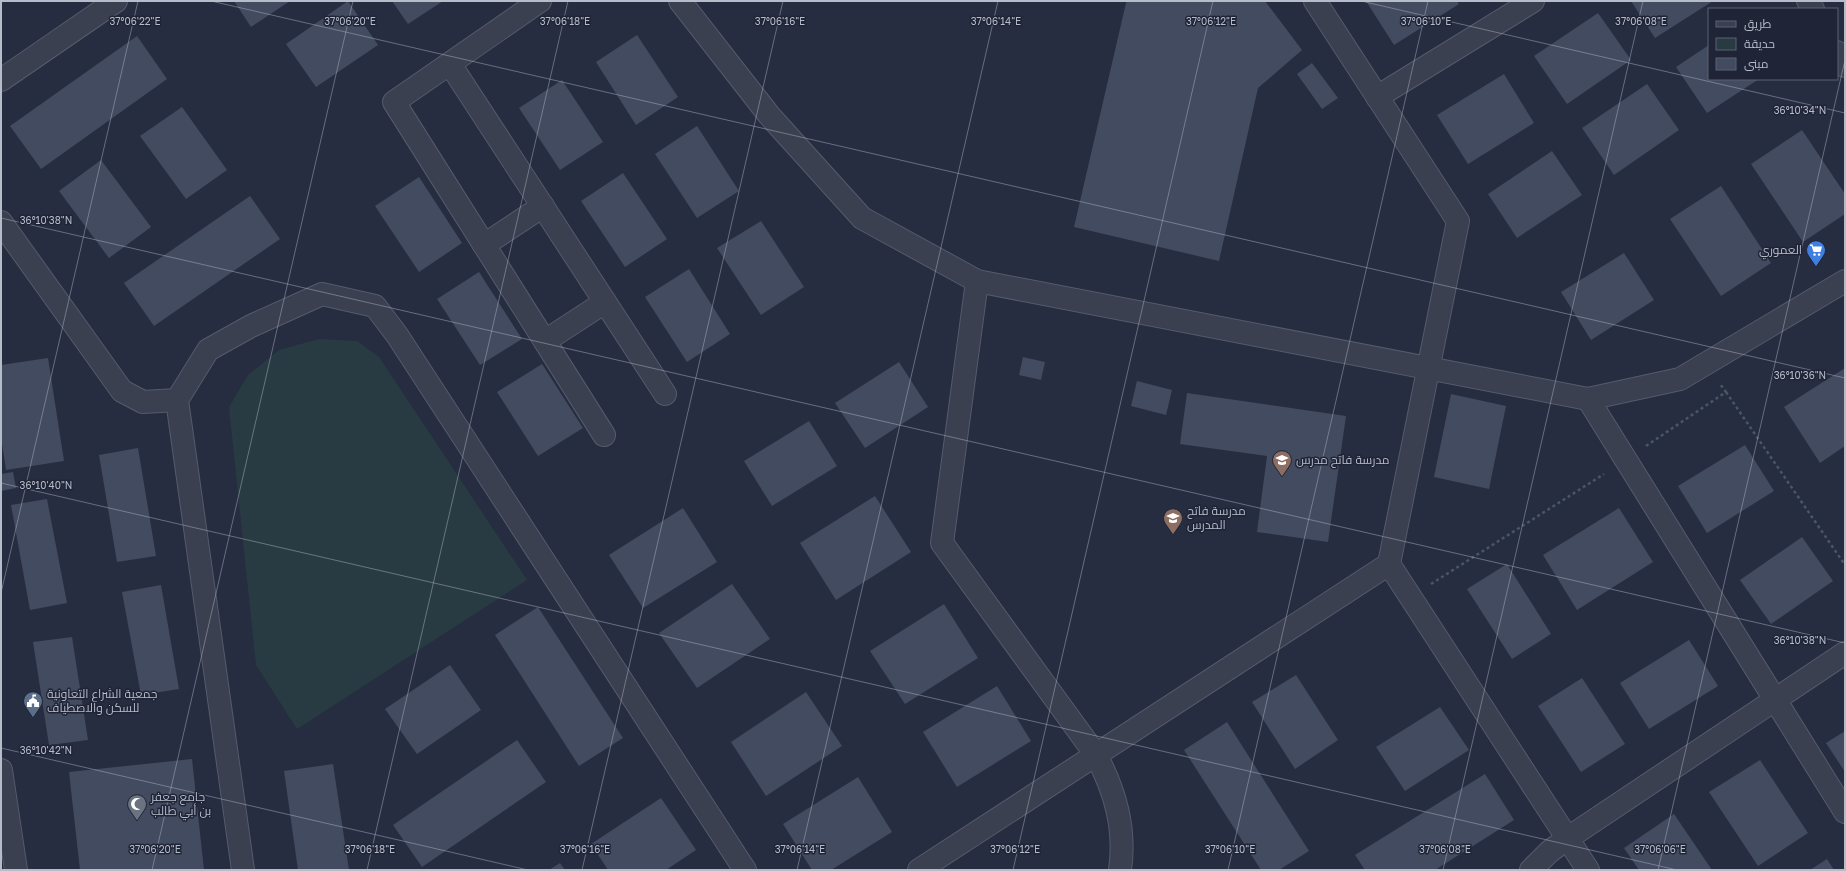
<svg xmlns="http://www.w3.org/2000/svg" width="1846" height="871" viewBox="0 0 1846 871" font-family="'Golos Text',Cairo,sans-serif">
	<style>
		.green { fill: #283b42 }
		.building { fill: #434b60 }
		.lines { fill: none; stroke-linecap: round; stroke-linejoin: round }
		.minor-casing { stroke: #555b6b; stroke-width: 24 }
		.path { stroke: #47585e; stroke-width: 2.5; stroke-dasharray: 3 3; stroke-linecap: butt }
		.minor { stroke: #3b4051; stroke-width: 22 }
		.ticks { fill: none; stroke: #b7bccb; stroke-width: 1; stroke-opacity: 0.45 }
		.labels { text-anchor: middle; stroke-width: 3; stroke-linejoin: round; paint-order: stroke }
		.poi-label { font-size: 12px; fill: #b7bccb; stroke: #1f2536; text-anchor: start }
		.ticks-label { font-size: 10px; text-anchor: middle; fill: #b7bccb; stroke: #1f2536; stroke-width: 3; stroke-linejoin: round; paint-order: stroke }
	</style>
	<rect width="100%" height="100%" fill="#262d41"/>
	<!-- green -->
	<path class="green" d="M319,339L357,341L379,357L527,580L297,729L256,665L229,407L248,375L279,350Z"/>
	<!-- building -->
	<g class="building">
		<path d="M234,1H290L251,27Z"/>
		<path d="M348,1L378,45L316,87L286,44Z"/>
		<path d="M392,1H443L408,24Z"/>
		<path d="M1128,1H1265L1302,50L1258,88L1219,261L1074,227L1126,3Z"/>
		<path d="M1366,1H1457L1459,4L1394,45Z"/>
		<path d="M1631,1H1713L1655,38Z"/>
		<path d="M1598,13L1631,60L1567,104L1534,56Z"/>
		<path d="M637,35L678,97L636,125L596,62Z"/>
		<path d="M137,36L167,79L41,169L10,126Z"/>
		<path d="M1709,45V79H1759L1707,113L1676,67Z"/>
		<path d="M1312,63L1338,98L1322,109L1297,74Z"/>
		<path d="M1504,74L1534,123L1468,164L1437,115Z"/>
		<path d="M562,80L603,142L560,170L519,108Z"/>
		<path d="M1647,84L1679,130L1614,175L1582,128Z"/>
		<path d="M182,107L227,170L186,199L140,136Z"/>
		<path d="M697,126L739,191L697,218L655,154Z"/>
		<path d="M1802,130L1845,194V214L1803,242L1751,164Z"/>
		<path d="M1552,151L1582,195L1517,238L1488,194Z"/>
		<path d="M101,160L151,227L109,258L59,191Z"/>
		<path d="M623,173L667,239L625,267L581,201Z"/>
		<path d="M419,177L462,243L419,272L375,206Z"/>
		<path d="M1721,186L1771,263L1721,296L1670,219Z"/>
		<path d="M250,196L280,239L154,326L124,283Z"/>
		<path d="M761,221L804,287L761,315L717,248Z"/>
		<path d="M1624,253L1654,300L1591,340L1561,292Z"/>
		<path d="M689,269L730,334L687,362L645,297Z"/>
		<path d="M479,272L522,339L480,365L437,299Z"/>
		<path d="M1023,357L1045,362L1041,380L1019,375Z"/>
		<path d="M48,358L64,461L6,470L1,437V365Z"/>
		<path d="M899,362L928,407L865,448L835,403Z"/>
		<path d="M542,364L583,428L538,456L497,392Z"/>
		<path d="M1845,368V446L1820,463L1784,407Z"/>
		<path d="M1137,381L1172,390L1166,415L1131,406Z"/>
		<path d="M1187,393L1346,416L1328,542L1257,532L1267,456L1180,444Z"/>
		<path d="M1451,394L1506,406L1489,489L1434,477Z"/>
		<path d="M809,421L837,466L772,506L744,461Z"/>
		<path d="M1745,445L1774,491L1707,533L1678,486Z"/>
		<path d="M138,448L156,556L117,562L99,455Z"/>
		<path d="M13,472L16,488L1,491V474Z"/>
		<path d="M875,496L911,552L836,600L800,543Z"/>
		<path d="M47,499L67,603L30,610L11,505Z"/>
		<path d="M683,508L717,562L643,608L609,555Z"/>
		<path d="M1619,508L1653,562L1577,610L1543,555Z"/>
		<path d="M1802,537L1833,581L1771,624L1740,580Z"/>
		<path d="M1507,564L1551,634L1512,659L1467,589Z"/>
		<path d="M732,584L770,639L697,688L659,633Z"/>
		<path d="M161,585L179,689L141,695L122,592Z"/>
		<path d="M944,604L978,658L905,704L870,651Z"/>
		<path d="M538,607L623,738L579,766L495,635Z"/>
		<path d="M72,637L88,740L49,745L33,642Z"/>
		<path d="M1689,640L1718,686L1649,729L1620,683Z"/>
		<path d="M450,665L481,710L417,754L385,709Z"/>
		<path d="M1296,675L1338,740L1295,769L1252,702Z"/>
		<path d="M1582,678L1625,744L1581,772L1538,706Z"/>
		<path d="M997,686L1031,741L957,787L923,732Z"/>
		<path d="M806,692L842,746L766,796L731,742Z"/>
		<path d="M1440,707L1469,750L1405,791L1376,747Z"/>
		<path d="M1227,722L1309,851L1279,870H1261L1184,750Z"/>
		<path d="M1845,731V772L1826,743Z"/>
		<path d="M517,740L546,782L422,867L393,825Z"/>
		<path d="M192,759L204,870H80L69,772Z"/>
		<path d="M1760,760L1808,833L1758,866L1709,792Z"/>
		<path d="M333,764L349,870H298L284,771Z"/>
		<path d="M1485,774L1514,820L1435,870H1365L1355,855Z"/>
		<path d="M858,777L892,832L831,870H812L783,824Z"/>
		<path d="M661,798L696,850L666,870H608L591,844Z"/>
		<path d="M1674,814L1712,870H1639L1624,848Z"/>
		<path d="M1827,859L1834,870H1810Z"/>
		<path d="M560,863L565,870H549Z"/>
	</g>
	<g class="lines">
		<!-- minor casing -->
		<g class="minor-casing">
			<g id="minor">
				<path d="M540,1L394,102L604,435"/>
				<path d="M680,1L769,115L862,218L977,281L1588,399L1680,379L1845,281"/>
				<path d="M1315,1L1458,221L1389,564L1588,870"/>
				<path d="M1808,1L1813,9"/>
				<path d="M1837,52L1845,66"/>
				<path d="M450,64L665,394"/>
				<path d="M1,80L116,1"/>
				<path d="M1377,97L1533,1"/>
				<path d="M1,222L122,391L143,402L177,400"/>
				<path d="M484,245L543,206"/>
				<path d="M977,281L942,543L1096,755C1115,791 1126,828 1120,870"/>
				<path d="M545,341L605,302"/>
				<path d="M1588,399L1845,812"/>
				<path d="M1,770L16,870"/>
				<path d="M243,870L177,400L208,350L251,326L322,294L375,306L397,335L745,870"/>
				<path d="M919,870L1389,564"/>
				<path d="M1531,870L1549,852L1568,838L1845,653"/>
			</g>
		</g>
		<!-- path -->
		<g class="path">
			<path d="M1726,392L1845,565"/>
			<path d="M1646,446L1726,392L1720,384"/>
			<path d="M1431,584L1604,474"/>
		</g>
		<!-- minor -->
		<use href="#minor" class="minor"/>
	</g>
	<!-- ticks -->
	<path class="ticks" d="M211,1L1845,378M1361,1L1845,113M1,218L1845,643M1,483L1677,870M1,593L138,1M1,748L528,870M152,870L353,1M367,870L568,1M582,870L783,1M797,870L998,1M1013,870L1213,1M1228,870L1428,1M1443,870L1643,1M1658,870L1845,60"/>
	<!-- icons -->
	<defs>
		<g id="supermarket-pin" transform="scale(1)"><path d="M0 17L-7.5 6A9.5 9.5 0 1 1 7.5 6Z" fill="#3f7fe0" stroke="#1f2536"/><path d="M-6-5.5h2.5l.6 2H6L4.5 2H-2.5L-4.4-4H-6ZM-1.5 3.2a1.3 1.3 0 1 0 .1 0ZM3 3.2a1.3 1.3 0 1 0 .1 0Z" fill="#fff"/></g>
		<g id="school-pin" transform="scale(1)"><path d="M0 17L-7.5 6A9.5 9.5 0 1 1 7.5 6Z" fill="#8d6e63" stroke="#1f2536"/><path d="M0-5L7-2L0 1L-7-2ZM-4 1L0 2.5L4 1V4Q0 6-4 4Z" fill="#fff"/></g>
		<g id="civic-pin" transform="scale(1)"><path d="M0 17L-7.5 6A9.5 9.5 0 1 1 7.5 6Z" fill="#5c6f8a" stroke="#1f2536"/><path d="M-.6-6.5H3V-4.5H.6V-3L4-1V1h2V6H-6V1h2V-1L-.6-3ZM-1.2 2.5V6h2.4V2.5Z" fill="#fff"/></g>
		<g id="mosque-pin" transform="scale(1)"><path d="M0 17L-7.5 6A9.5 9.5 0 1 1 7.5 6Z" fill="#6b7280" stroke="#1f2536"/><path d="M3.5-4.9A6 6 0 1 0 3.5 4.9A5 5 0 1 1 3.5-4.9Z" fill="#fff"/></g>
	</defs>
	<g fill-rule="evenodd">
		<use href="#supermarket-pin" x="1816" y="250"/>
		<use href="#school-pin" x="1282" y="460"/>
		<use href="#school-pin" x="1173" y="518"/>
		<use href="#civic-pin" x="33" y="701"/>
		<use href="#mosque-pin" x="137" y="804"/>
	</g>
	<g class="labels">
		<!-- poi labels -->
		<g class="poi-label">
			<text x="1802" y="254" text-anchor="end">العموري</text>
			<text x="1296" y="464">مدرسة فاتح مدرس</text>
			<text x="1187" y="515">مدرسة فاتح<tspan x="1187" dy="14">المدرس</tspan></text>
			<text x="47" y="698">جمعية الشراع التعاونية<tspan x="47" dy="14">للسكن والاصطياف</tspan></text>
			<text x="151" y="801">جامع جعفر<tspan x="151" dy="14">بن أبي طالب</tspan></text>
		</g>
	</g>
	<g class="ticks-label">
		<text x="135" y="25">37°06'22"E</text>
		<text x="350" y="25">37°06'20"E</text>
		<text x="996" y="25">37°06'14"E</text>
		<text x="1211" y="25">37°06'12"E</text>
		<text x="1426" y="25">37°06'10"E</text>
		<text x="1641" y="25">37°06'08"E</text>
		<text x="565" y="25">37°06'18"E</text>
		<text x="780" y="25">37°06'16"E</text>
		<text x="1800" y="114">36°10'34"N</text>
		<text x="46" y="224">36°10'38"N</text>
		<text x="1800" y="379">36°10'36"N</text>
		<text x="46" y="489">36°10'40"N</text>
		<text x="1800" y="644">36°10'38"N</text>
		<text x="46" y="754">36°10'42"N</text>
		<text x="155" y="853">37°06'20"E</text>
		<text x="370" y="853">37°06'18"E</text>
		<text x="585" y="853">37°06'16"E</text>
		<text x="800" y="853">37°06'14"E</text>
		<text x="1015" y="853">37°06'12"E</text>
		<text x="1230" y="853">37°06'10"E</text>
		<text x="1445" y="853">37°06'08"E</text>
		<text x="1660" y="853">37°06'06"E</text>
	</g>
	<!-- border -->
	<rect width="1846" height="871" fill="none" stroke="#b7bccb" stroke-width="4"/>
	<!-- legend -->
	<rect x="1708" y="8" width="130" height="72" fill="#1f2536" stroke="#5c6172"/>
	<rect x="1716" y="21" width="20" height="6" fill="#3b4051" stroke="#5c6172"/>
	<text x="1744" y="28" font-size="12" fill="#b7bccb">طريق</text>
	<rect x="1716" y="38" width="20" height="12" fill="#283b42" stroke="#5c6172"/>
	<text x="1744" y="48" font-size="12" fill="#b7bccb">حديقة</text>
	<rect x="1716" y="58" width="20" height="12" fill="#434b60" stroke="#5c6172"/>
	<text x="1744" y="68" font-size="12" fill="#b7bccb">مبنى</text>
</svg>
